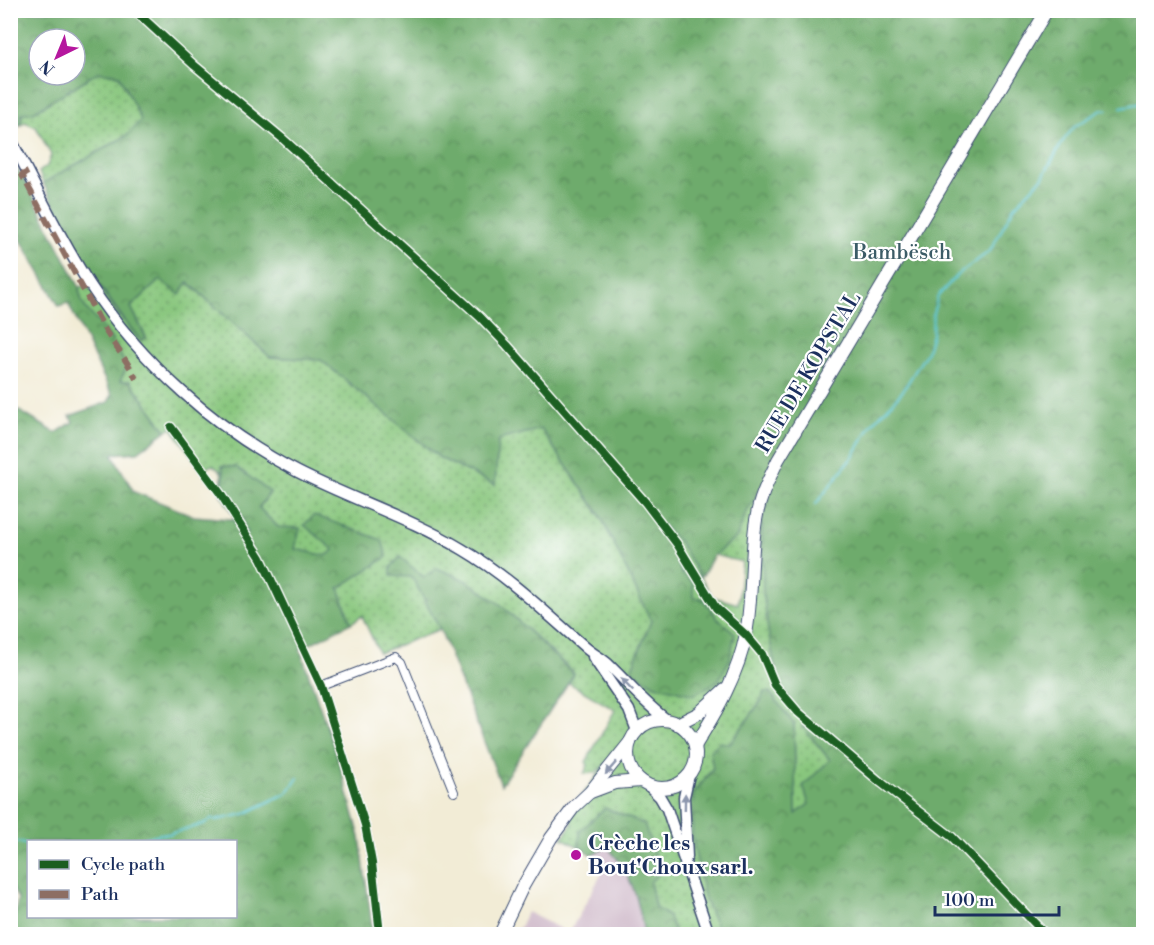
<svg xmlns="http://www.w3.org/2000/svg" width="1154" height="945" viewBox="0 0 1154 945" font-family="'Libre Bodoni',serif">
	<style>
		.industrial { fill: #d1bdcc }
		.grass { fill: url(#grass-dots); stroke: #527a6e; stroke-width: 1.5 }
		.forest { fill: url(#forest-crowns); stroke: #446d65; stroke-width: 1.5; fill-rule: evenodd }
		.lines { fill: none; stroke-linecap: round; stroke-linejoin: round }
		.stream { stroke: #5bc6d5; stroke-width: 2 }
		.street-casing { stroke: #3b4b70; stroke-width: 10 }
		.secondary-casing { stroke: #3b4b70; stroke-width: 13 }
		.primary-casing { stroke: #3b4b70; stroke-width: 14 }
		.street { stroke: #fff; stroke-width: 8 }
		.secondary { stroke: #fff; stroke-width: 10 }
		.primary { stroke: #fff; stroke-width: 12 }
		.quiet { stroke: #8d6e63; stroke-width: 6; stroke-dasharray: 12 6; stroke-linecap: butt }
		.cycleway-casing { stroke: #fff; stroke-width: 11 }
		.cycleway { stroke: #1b5e20; stroke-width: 8 }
		.oneway { fill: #8d97ae }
		.poi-dot { fill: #b5179e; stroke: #fff; stroke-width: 2 }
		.labels { text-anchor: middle; stroke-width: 4.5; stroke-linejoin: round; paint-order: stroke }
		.park-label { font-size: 21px; fill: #3c5c67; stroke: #fff }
		.street-label { font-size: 21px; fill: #1b2f5e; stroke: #fff }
		.poi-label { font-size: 21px; font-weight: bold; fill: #1b2f5e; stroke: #fff; text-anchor: start }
	</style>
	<defs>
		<pattern id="grass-dots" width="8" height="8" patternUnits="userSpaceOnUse" patternTransform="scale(1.5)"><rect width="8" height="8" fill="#88c67d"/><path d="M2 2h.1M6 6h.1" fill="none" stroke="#6ea16a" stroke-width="1.8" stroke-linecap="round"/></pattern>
		<pattern id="forest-crowns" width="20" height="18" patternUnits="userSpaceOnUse" patternTransform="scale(1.5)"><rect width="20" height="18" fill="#6eab6c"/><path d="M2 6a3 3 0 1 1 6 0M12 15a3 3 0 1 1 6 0" fill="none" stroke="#5a8c5c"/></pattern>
	</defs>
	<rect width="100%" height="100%" fill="#fff"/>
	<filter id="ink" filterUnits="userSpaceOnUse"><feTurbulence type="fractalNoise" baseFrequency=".0167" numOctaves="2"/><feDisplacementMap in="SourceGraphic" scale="12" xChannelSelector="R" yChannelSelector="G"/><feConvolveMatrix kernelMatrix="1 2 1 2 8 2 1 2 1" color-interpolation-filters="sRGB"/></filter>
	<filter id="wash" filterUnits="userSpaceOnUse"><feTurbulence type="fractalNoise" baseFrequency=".008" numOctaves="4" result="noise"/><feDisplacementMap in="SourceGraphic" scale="24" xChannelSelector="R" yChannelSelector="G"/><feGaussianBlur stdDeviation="1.35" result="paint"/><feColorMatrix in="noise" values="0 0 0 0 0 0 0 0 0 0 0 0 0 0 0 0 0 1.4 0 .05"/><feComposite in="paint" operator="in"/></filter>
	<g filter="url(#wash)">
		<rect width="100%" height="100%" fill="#f2ecd6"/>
		<!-- industrial -->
		<path class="industrial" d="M607,845L624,865L639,901L644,934H511L520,927L527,912L569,933L607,864L593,855Z"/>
		<!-- grass -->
		<g class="grass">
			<path d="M98,72L119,75L142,120L128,135L43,183L39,172L47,166L51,155L36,127L25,122L21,125L22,112L32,113Z"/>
			<path d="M160,279L188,282L270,357L321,360L440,458L495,485L498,440L541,429L600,515L651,621L631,671L735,634L717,618L704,599L693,597L661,523L679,542L713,597L738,604L742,562L714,555L737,537L745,515L778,460L762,520L763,591L768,630L778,683L798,712L818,731L804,727L830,760L804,786L809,804L796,814L794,724L764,692L761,701L693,795L705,900L720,934H675L669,917L655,907L650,881L661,872L580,831L579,847L562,838L572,824L570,812L607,762L595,773L584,774L588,765L586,762L615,710L569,683L574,673L500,604L467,581L412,577L440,629L379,653L362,616L351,623L339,588L335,550L326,556L295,549L278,527L259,508L270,493L222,466L224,475L222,493C236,506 243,517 248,536L231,519H236L220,493L222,476L221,471L212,465L202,470L171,427L166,431L130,381H120L105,330L91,317L79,298V287L97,283L116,312L141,341L146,337L131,307Z"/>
		</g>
		<!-- forest -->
		<g class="forest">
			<path d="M11,11H1143V934H720L705,900L692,837L693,795L713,768L710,751L720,742L730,744L761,701L764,692H770L794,724L796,814L809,804L803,786L830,760L802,726L816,729L798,712L778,683L768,630L763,591L762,520L777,462L745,515L737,537L714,555L703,575L700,577L679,542L662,525L682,574L693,582V597L704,599L717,618L735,633L730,659L718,681L694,695L655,685L631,671L651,621L600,515L541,429L498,440L495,485L440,458L321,360L270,357L188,282L180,295L160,280L131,307L146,338L141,341C99,291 72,241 43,183L128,135L141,120L119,75L98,72L32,113H22L21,125L15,126L11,120ZM39,39H75V75H39Z"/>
			<path d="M10,161L22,175L79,286C80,309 92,314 105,330C114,341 120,355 127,367L120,381H130L166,431L138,452L112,454L134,492L194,516L231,519L247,535C244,517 235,505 222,493L224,475L222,466L236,467L270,492L259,508L278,527L300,528L295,549L326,556L334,550L304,525L314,515L382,540L387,557L339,588L351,623L300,649L339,762L360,837L373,934H11L18,899L10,884L11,406L56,433L73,422L70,416L108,402L112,395L68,303L59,306L20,238L16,206L11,208ZM28,842H236V916H28Z"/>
			<path d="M400,557L424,577L437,568L467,581L500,604L574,674L501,785L440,629L412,577L391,576V567Z"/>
			<path d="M605,808L644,824L661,872L650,882L655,907L669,917L675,934H644C638,897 632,875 607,846L593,855L579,847L580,831Z"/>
		</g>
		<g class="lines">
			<!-- stream -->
			<g class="stream">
				<path d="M1121,107L1144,103"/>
				<path d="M816,504L853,456L872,424L902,392L927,352L932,334L933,313L938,296L957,275L990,251L1014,207L1042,178L1063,141L1075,126L1102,110H1108"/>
				<path d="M10,697L12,691"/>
				<path d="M114,842L133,841L160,834H169L204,824L211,819L217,820L244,814L287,793L298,778"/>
				<path d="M10,844L18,842L28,845"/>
			</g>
		</g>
	</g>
	<g filter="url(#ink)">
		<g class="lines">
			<!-- street casing -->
			<g class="street-casing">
				<g id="street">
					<path d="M171,427L220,493L261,558L321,686L365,825L372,863L380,934"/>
					<path d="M321,686L396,657L402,662L454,792"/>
				</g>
			</g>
			<!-- secondary casing -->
			<g class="secondary-casing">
				<g id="secondary">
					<path d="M10,138C36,187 60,239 90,285C141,363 215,429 298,472C351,499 410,518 462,549C508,576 546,613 586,648C593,654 601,658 608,664C628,683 645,704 667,720"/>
					<path d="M593,657L629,710L637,731"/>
					<path d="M649,786L660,797L667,809L709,934"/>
					<path d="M687,857L684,797L689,775"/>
				</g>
			</g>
			<!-- primary casing -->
			<g class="primary-casing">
				<g id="primary">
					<circle cx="662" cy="754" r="34"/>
					<path d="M677,724L699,713L725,689"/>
					<path d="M695,746C717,711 738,675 746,634C753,596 750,558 756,520C759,498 769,479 778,460L1047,10"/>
					<path d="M591,792L615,783L641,781"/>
					<path d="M500,934L522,888L551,838L574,807L590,792L630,742"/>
				</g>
			</g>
			<!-- street -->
			<use href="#street" class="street"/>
			<!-- secondary -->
			<use href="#secondary" class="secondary"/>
			<!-- primary -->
			<use href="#primary" class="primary"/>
			<!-- quiet -->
			<path class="quiet" d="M28,172L22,175L105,330C115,347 128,361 136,379"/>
			<!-- cycleway casing -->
			<g class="cycleway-casing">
				<g id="cycleway">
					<path d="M134,10L194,65L282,138L480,317L507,345L645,502L677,544L716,608L746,635L762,654L775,685L798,712L879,781L952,837L1045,934"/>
					<path d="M171,427L220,493L261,558L321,686L365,825L372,863L380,934"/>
				</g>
			</g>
			<!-- cycleway -->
			<use href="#cycleway" class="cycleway"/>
		</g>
		<!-- one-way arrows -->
		<defs><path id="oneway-solid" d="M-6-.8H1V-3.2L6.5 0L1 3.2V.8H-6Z" transform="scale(1.5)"/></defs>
		<g class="oneway">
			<use href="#oneway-solid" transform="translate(627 685) rotate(-134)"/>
			<use href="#oneway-solid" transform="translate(611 768) rotate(131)"/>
			<use href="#oneway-solid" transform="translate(685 802) rotate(-89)"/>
		</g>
	</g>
	<!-- markers -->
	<circle class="poi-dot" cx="576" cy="855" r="6"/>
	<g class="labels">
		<!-- park labels -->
		<g class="park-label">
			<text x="902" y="259">Bambësch</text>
		</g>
		<!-- street labels -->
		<g class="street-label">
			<text transform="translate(808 372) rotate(-59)" y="7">RUE DE KOPSTAL</text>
		</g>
		<!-- poi labels -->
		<g class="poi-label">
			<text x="588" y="850">Crèche les<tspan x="588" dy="24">Bout'Choux sarl.</tspan></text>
		</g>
	</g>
	<!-- margin -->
	<rect width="1154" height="945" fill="none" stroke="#fff" stroke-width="36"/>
	<!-- legend -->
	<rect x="27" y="840" width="210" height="78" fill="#ffffff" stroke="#a4acbf" stroke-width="1.5"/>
	<rect x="39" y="860" width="30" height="9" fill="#1b5e20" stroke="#a4acbf" stroke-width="1.5"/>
	<text x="81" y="870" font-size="18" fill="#1b2f5e">Cycle path</text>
	<rect x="39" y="890" width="30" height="9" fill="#8d6e63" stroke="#a4acbf" stroke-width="1.5"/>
	<text x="81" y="900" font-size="18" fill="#1b2f5e">Path</text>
	<!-- north arrow -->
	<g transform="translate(57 57) rotate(223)"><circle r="28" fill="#ffffff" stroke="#a4acbf" stroke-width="1.5"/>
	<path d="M0-4.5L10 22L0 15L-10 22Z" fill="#b5179e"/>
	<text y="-9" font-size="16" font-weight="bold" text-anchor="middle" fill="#1b2f5e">N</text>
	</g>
	<!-- scale -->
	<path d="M935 906v9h124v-9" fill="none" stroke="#1b2f5e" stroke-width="3"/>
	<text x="944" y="906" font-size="18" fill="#1b2f5e" stroke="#ffffff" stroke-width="4.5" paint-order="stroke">100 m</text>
</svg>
